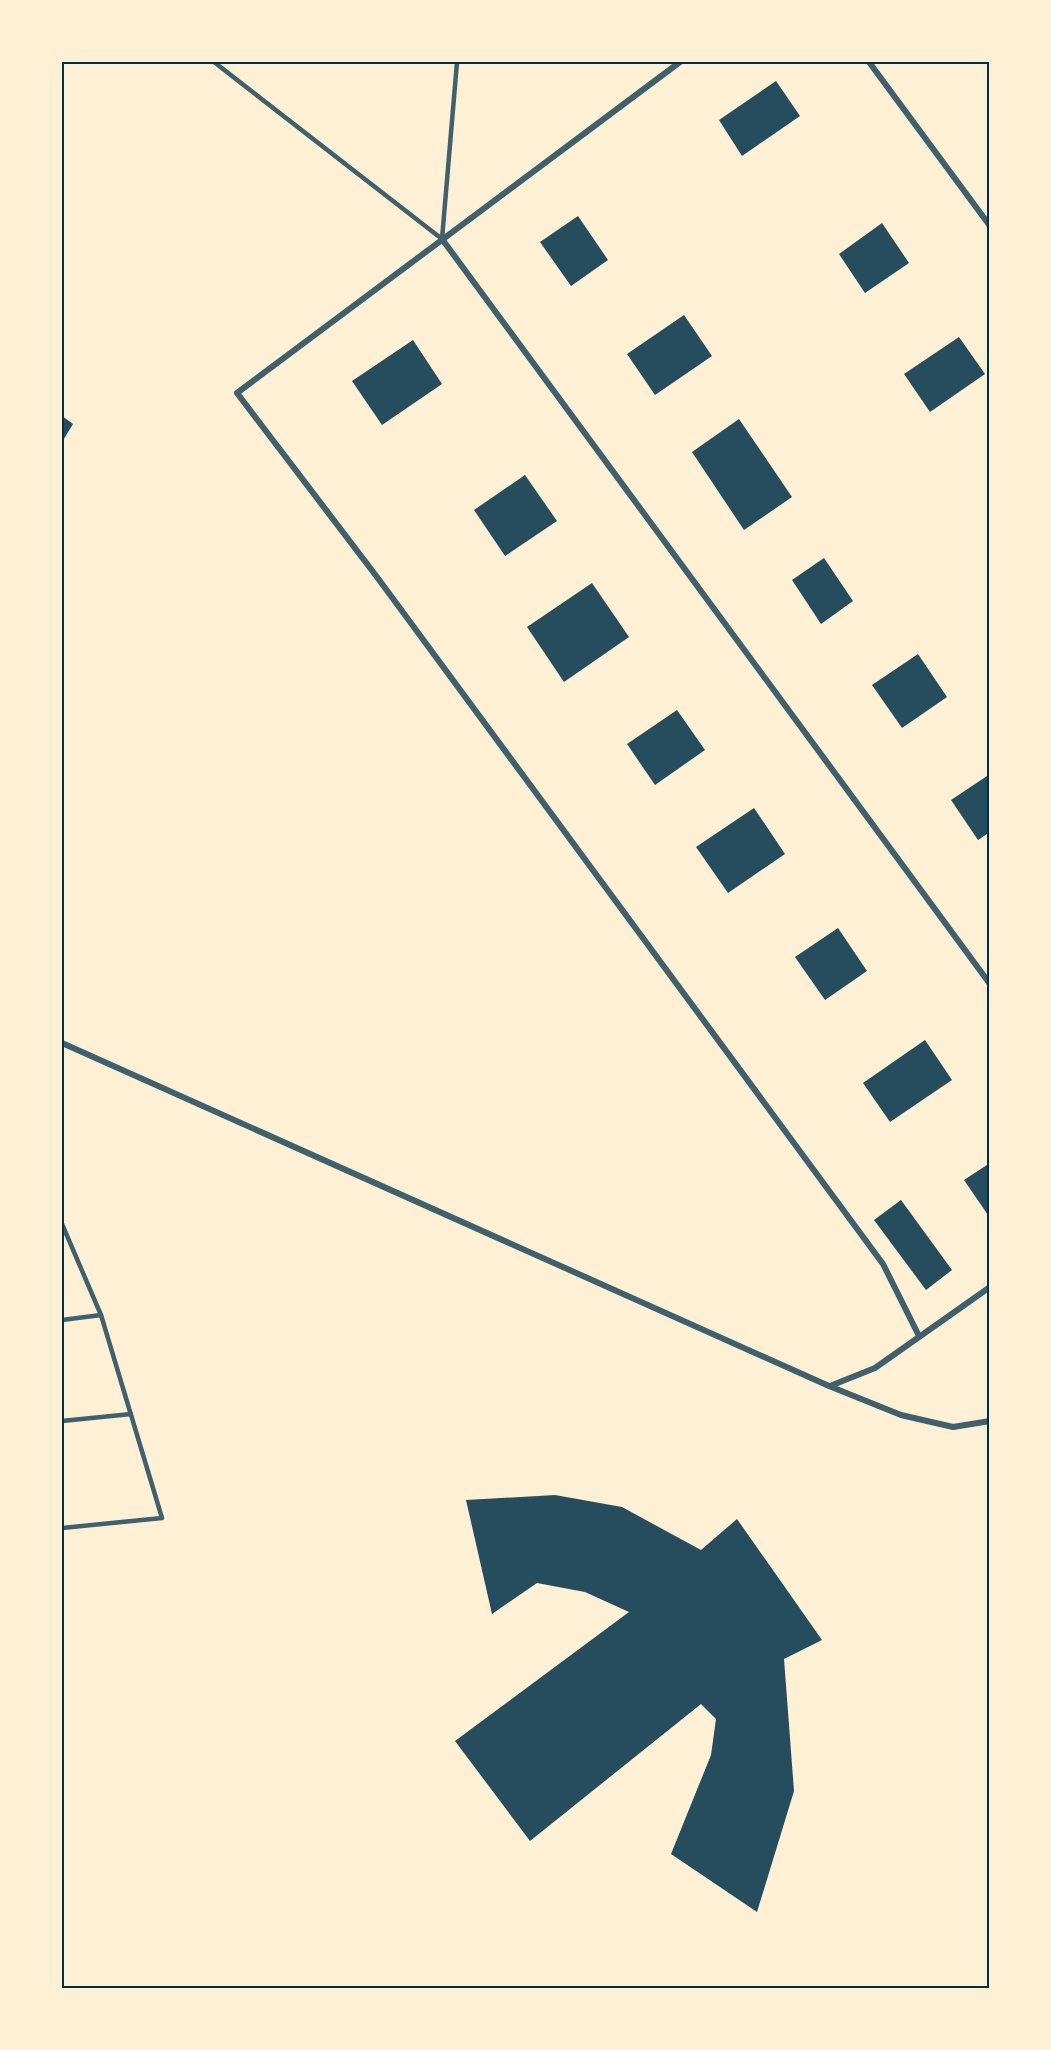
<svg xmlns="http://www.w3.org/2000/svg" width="1051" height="2050" viewBox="0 0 1051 2050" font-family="'Golos Text',sans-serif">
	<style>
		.building { fill: #264d5e }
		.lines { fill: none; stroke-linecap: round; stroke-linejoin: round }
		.service { stroke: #3f606c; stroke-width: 4.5 }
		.minor { stroke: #3f606c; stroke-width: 6 }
		.neatline { fill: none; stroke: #003049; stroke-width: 2 }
	</style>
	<rect width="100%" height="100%" fill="#fdf0d5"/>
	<!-- building -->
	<g class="building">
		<path d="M776,81L800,116L742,156L719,120Z"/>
		<path d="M578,216L608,260L571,286L540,242Z"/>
		<path d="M882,223L909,263L865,293L839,254Z"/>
		<path d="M684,315L712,356L655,395L627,354Z"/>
		<path d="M959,337L985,374L930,412L904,374Z"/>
		<path d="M413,340L442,384L382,425L352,381Z"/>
		<path d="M62,416L73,424L62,442Z"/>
		<path d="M739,419L792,497L744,530L692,452Z"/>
		<path d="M525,475L557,521L505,556L474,510Z"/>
		<path d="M824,558L853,601L821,624L792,580Z"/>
		<path d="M592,583L629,637L564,682L527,627Z"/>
		<path d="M918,654L947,697L902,728L872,685Z"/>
		<path d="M677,710L705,750L655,785L627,744Z"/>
		<path d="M990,774V832L978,840L951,800Z"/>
		<path d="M754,808L785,854L728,893L696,847Z"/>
		<path d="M838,928L867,971L825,1000L795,957Z"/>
		<path d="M925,1040L952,1080L890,1122L863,1083Z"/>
		<path d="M990,1163V1218L964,1180Z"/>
		<path d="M901,1200L952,1270L926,1290L874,1220Z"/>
		<path d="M555,1495L622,1507L701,1550L737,1519L822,1640L784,1659L794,1791L757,1912L671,1854L711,1755L716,1719L701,1704L530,1841L455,1741L629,1612L585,1592L537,1583L492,1614L466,1500Z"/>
	</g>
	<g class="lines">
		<!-- service -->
		<g class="service">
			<path d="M214,62L442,239"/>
			<path d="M442,239L457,62"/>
			<path d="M62,1224L101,1315L162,1518L62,1528"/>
			<path d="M62,1320L101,1315"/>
			<path d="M62,1421L131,1414"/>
		</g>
		<!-- minor -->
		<g class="minor">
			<path d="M680,62L237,393L377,577L883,1264L919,1336"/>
			<path d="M869,62L990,226"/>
			<path d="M442,239L990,984"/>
			<path d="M62,1043L829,1386L901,1415L953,1427L990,1421"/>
			<path d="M830,1386L875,1368L990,1287"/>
		</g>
	</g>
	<!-- border -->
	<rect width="1051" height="2050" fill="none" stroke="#fdf0d5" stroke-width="126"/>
	<rect x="63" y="63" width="925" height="1924" class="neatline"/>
</svg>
